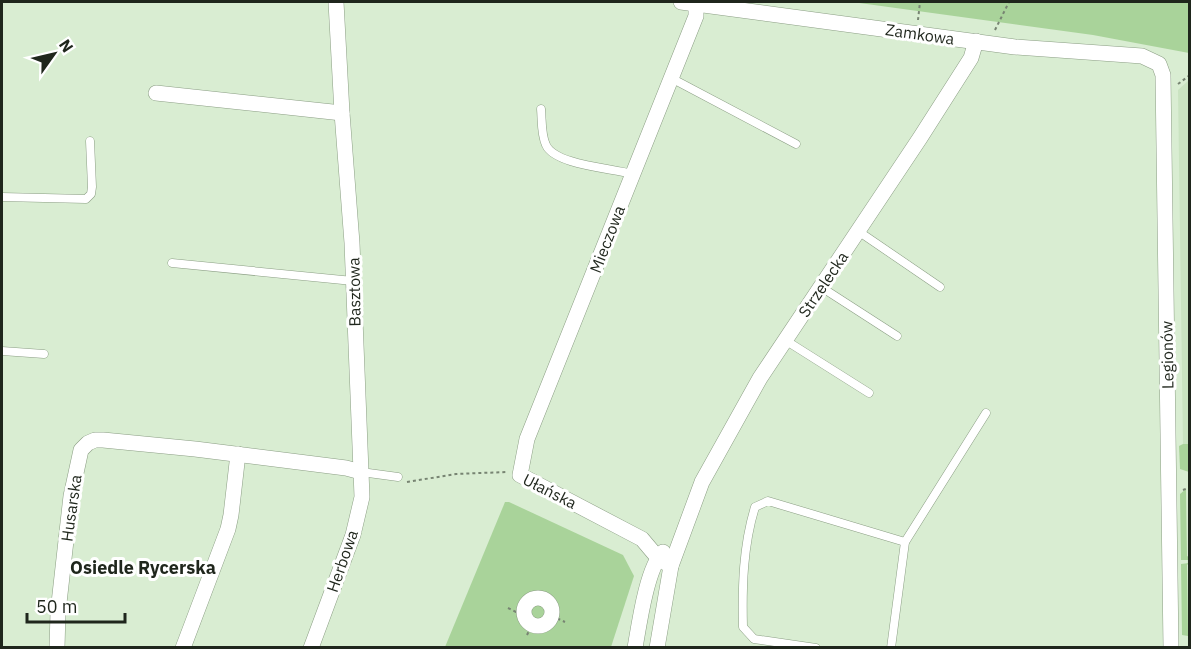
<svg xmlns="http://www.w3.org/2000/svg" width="1191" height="649" viewBox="0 0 1191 649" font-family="'IBM Plex Sans',sans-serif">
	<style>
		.built { fill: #cae3c1 }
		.green { fill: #a9d39a }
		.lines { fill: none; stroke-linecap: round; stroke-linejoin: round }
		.lane-casing { stroke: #8b9e84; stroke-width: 9 }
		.street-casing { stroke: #8b9e84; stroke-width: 16 }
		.path { stroke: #778472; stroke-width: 2; stroke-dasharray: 3 3; stroke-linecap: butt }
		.lane { stroke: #fff; stroke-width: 8 }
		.street { stroke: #fff; stroke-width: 15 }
		.labels { text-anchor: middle; stroke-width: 6; stroke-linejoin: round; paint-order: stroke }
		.street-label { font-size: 16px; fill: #1f261c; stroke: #fff }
		.neighbourhood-label { font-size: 18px; font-weight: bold; fill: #1f261c; stroke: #fff }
	</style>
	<rect width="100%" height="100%" fill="#d9edd2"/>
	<!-- built -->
	<path class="built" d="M1188,81L1189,82V446H1183L1178,90Z"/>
	<!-- green -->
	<g class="green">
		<path d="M852,2H1189V53L1093,35Z"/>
		<path d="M1183,444H1189V472L1180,469L1179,446Z"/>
		<path d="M1186,489L1187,556L1189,557V560H1181L1180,494Z"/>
		<path d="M505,502H509L623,555L634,576L611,647H445Z"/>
		<path d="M1189,563L1187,565L1188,636L1182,635L1181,564Z"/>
	</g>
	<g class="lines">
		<!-- lane casing -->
		<g class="lane-casing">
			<g id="lane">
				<path d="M671,78L796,144"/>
				<path d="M541,109C542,120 541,135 546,145C555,165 611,168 632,174"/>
				<path d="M2,197L86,199L91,194L92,187L90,141"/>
				<path d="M858,231L940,287"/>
				<path d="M172,263L353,281"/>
				<path d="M821,287L897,336"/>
				<path d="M785,340L869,393"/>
				<path d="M2,351L44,354"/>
				<path d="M361,472L398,477"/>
				<path d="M816,648L754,639L743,627C742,587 743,546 755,507L768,501L905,542"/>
				<path d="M891,648L905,542L986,413"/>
			</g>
		</g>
		<!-- street casing -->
		<g class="street-casing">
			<g id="street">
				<path d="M681,2L1015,47L1142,56L1159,64L1163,75L1171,648"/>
				<path d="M156,93L342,113"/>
				<path d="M671,566L658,558L642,539L520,475L527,439L696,16V4"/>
				<circle cx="538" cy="612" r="14"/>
				<path d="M57,648L58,612L71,496L81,450L88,443L95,440H103L195,449L346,468L361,472"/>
				<path d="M183,648L228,529L231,515L238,454"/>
				<path d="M311,648L353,535L362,497L352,243L342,113L336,2"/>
				<path d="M635,648C639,625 647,567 663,552"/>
				<path d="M657,648L671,566L702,482L760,378L920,138L971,58L976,41"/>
			</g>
		</g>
		<!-- path -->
		<g class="path">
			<path d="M918,20L920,2"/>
			<path d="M995,30L1009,2"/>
			<path d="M1178,84L1190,75"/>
			<path d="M407,482L456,474L506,472"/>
			<path d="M1183,490L1190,487"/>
			<path d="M508,608L516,612L524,611"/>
			<path d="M552,616L565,622"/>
			<path d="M527,635L532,625"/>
		</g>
		<!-- lane -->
		<use href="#lane" class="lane"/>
		<!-- street -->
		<use href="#street" class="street"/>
	</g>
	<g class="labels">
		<!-- street labels -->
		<g class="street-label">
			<text transform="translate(920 34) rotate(8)" y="6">Zamkowa</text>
			<text transform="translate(607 239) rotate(-69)" y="6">Mieczowa</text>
			<text transform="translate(823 284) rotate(-56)" y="6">Strzelecka</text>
			<text transform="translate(354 292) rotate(-91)" y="6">Basztowa</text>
			<text transform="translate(1167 355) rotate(-91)" y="6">Legionów</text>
			<text transform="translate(550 491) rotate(27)" y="6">Ułańska</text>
			<text transform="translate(71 508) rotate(-82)" y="6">Husarska</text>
			<text transform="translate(342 561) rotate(-71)" y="6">Herbowa</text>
		</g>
		<!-- neighbourhood labels -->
		<g class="neighbourhood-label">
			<text x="143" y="574">Osiedle Rycerska</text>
		</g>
	</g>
	<!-- border -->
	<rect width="1191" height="649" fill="none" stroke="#1f261c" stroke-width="6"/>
	<!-- north arrow -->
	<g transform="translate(54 54) rotate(56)" stroke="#ffffff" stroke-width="4.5" paint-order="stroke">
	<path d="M0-4.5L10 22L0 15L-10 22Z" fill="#1f261c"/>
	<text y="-9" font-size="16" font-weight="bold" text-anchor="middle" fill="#1f261c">N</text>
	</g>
	<!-- scale -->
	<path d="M27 613v9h98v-9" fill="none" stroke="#1f261c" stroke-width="3"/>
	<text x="36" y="613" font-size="18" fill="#1f261c" stroke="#ffffff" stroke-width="4.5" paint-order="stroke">50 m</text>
</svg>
